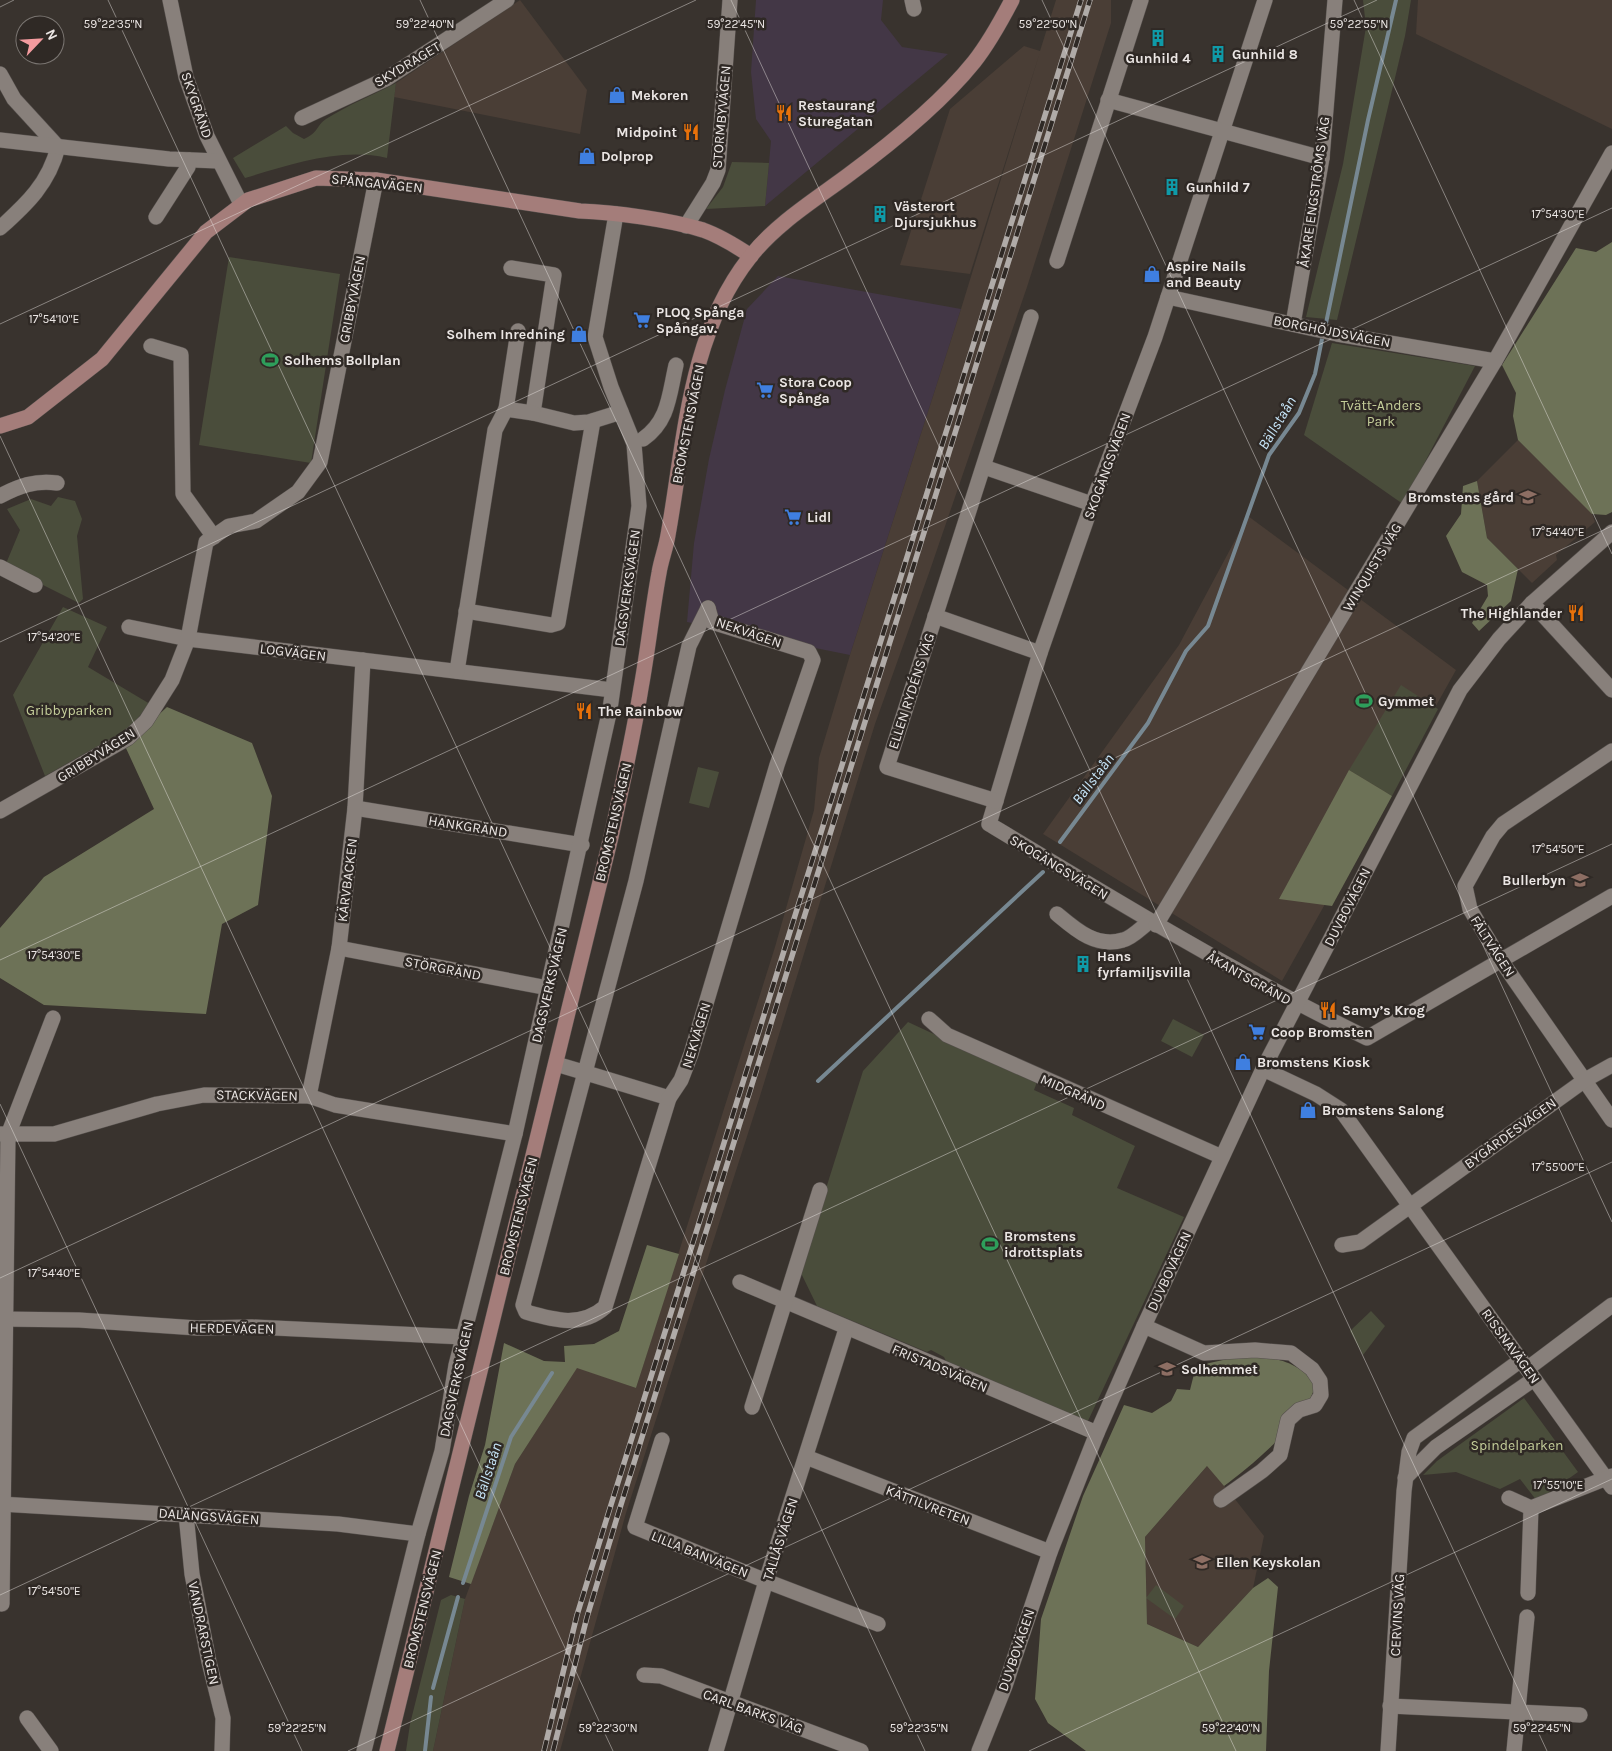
<svg xmlns="http://www.w3.org/2000/svg" width="1612" height="1751" viewBox="0 0 1612 1751" font-family="Karla,sans-serif">
	<style>
		.commercial { fill: #433746 }
		.built { fill: #4a3e36 }
		.green { fill: #4a4d3b }
		.forest { fill: #6d7257 }
		.lines { fill: none; stroke-linecap: round; stroke-linejoin: round }
		.stream { stroke: #778892; stroke-width: 4 }
		.street-casing { stroke: #554f4c; stroke-width: 16 }
		.secondary-casing { stroke: #554f4c; stroke-width: 16 }
		.street { stroke: #88807b; stroke-width: 15 }
		.secondary { stroke: #a47d7a; stroke-width: 15 }
		.rail-casing { stroke: #b0aba8; stroke-width: 5.5 }
		.rail { stroke: #2f2925; stroke-width: 4; stroke-dasharray: 11; stroke-linecap: butt }
		.ticks { fill: none; stroke: #ebe6e4; stroke-width: 1; stroke-opacity: 0.45 }
		.labels { text-anchor: middle; stroke-width: 5; stroke-linejoin: round; paint-order: stroke }
		.poi-label { font-size: 14px; font-weight: bold; fill: #ebe6e4; stroke: #2f2925; text-anchor: start }
		.street-label { font-size: 14px; fill: #ebe6e4; stroke: #2f2925 }
		.park-label { font-size: 14px; fill: #c5ce9a; stroke: #2f2925 }
		.water-label { font-size: 15px; font-style: italic; fill: #c9e8fc; stroke: #2f2925 }
		.ticks-label { font-size: 12px; text-anchor: middle; fill: #ebe6e4; stroke: #2f2925; stroke-width: 5; stroke-linejoin: round; paint-order: stroke }
	</style>
	<rect width="100%" height="100%" fill="#39332e"/>
	<!-- commercial -->
	<g class="commercial">
		<path d="M756,0H883L881,20L902,47L948,54L765,206L771,141L756,119L751,72Z"/>
		<path d="M778,276L961,309L850,655L687,622L694,543L709,459L725,390L747,309Z"/>
	</g>
	<!-- built -->
	<g class="built">
		<path d="M520,0L587,90L580,134L394,97L396,83Z"/>
		<path d="M1056,0H1111V23L1027,287L929,573L875,724L760,1096L626,1513L560,1751H433L465,1599L515,1464L577,1367L636,1388L775,947L814,810L819,758L850,655L961,309L1040,52L970,274L900,265L950,109L1024,46L1040,51Z"/>
		<path d="M1418,0H1612V129L1416,34Z"/>
		<path d="M1518,440L1592,513L1595,522L1556,555L1557,560L1532,583L1487,538L1477,481Z"/>
		<path d="M1248,516L1456,670L1282,981L1043,834L1179,645Z"/>
		<path d="M1208,1465L1264,1536L1253,1588L1198,1647L1147,1624L1145,1537Z"/>
	</g>
	<!-- green -->
	<g class="green">
		<path d="M1363,0H1411L1405,36L1337,320L1306,317L1343,164L1366,27Z"/>
		<path d="M396,83L387,158C339,147 290,165 245,178L233,158L286,126L293,133L304,139C319,132 316,126 326,119C348,105 373,95 396,83Z"/>
		<path d="M732,162L769,163L765,206L706,209L723,187Z"/>
		<path d="M229,257L340,274L311,463L199,445Z"/>
		<path d="M1332,343L1475,366L1403,504L1304,435Z"/>
		<path d="M58,497L75,501L82,519L77,536L83,599L79,603L5,566L20,530L7,509L31,499L51,506Z"/>
		<path d="M63,607L107,627L88,667L150,704L128,729L45,776L13,695Z"/>
		<path d="M1401,685L1438,709L1392,796L1349,770Z"/>
		<path d="M698,767L719,772L709,808L689,803Z"/>
		<path d="M1173,1019L1204,1035L1192,1057L1161,1041Z"/>
		<path d="M908,1022L1037,1082L1034,1090L1074,1108L1072,1115L1135,1146L1117,1188L1184,1217L1087,1423L946,1361L944,1357L931,1350L927,1352L817,1306L800,1271L863,1071Z"/>
		<path d="M1371,1311L1385,1326L1363,1355L1350,1331Z"/>
		<path d="M1524,1398L1578,1472L1537,1501L1520,1479L1500,1489L1456,1472L1423,1475L1437,1461Z"/>
		<path d="M1156,1585L1184,1606L1175,1619L1146,1598Z"/>
		<path d="M451,1595L465,1599L433,1751H406L410,1724L441,1600Z"/>
	</g>
	<!-- forest -->
	<g class="forest">
		<path d="M1612,242V512L1606,515L1592,514L1518,440L1513,416L1516,393L1502,365L1576,248L1596,252Z"/>
		<path d="M1477,481L1487,538L1518,569L1511,601L1479,631L1472,623L1488,596L1487,585L1462,572L1446,536L1461,514L1463,486Z"/>
		<path d="M167,707L252,743L272,796L258,905L222,924L206,1014L44,1005L0,978V928L44,877L154,809L125,746Z"/>
		<path d="M1349,770L1392,796L1332,906L1279,899Z"/>
		<path d="M647,1245L679,1254L636,1388L577,1368L515,1464L471,1584L449,1577L469,1496L485,1445L504,1343L544,1361L565,1362L564,1346L594,1344L619,1331Z"/>
		<path d="M1250,1354C1277,1359 1299,1361 1315,1385C1309,1418 1251,1466 1224,1486L1207,1466L1145,1537L1147,1624L1198,1647L1253,1588L1268,1578L1278,1587L1269,1671L1266,1751H1086L1048,1723L1035,1699L1041,1619L1083,1496L1124,1405L1152,1413L1171,1401L1177,1389L1190,1390L1196,1366Z"/>
	</g>
	<g class="lines">
		<!-- stream -->
		<g class="stream">
			<path d="M1325,328L1368,120L1396,0"/>
			<path d="M1060,842L1148,723L1186,651L1208,626L1269,455L1299,413L1315,374L1323,334"/>
			<path d="M818,1081L1043,872"/>
			<path d="M463,1583L511,1437L552,1373"/>
			<path d="M433,1688L458,1597"/>
			<path d="M425,1751L431,1697"/>
		</g>
		<!-- street casing -->
		<g class="street-casing">
			<g id="street">
				<path d="M170,0L186,77L207,136L241,204"/>
				<path d="M912,0L914,9"/>
				<path d="M1265,0L1155,337L1092,504L1040,653L989,824C1113,899 1236,974 1367,1038L1612,896"/>
				<path d="M0,74L14,99L58,147C49,183 27,204 0,228"/>
				<path d="M1108,100L1322,158"/>
				<path d="M302,118L386,79L507,0"/>
				<path d="M0,140L169,159L218,161"/>
				<path d="M156,217L188,167L189,160"/>
				<path d="M686,226L713,183L718,170L730,0"/>
				<path d="M1057,261L1141,0"/>
				<path d="M511,268L554,275L533,413L574,423L589,422L621,412"/>
				<path d="M1168,297L1337,334L1495,361"/>
				<path d="M1293,324L1322,158L1335,0"/>
				<path d="M518,331L506,409L533,413"/>
				<path d="M151,346L181,355L183,494L214,537"/>
				<path d="M643,439C669,421 669,395 676,365"/>
				<path d="M984,467L1092,504"/>
				<path d="M0,496C19,486 35,480 57,483"/>
				<path d="M0,567L35,585"/>
				<path d="M1532,603L1612,690"/>
				<path d="M466,611L551,625L558,623L593,421"/>
				<path d="M935,616L1040,653"/>
				<path d="M129,627L188,639L612,690"/>
				<path d="M457,671L495,430L506,409"/>
				<path d="M1612,751L1503,824L1493,836L1465,886L1470,909L1500,959L1612,1120"/>
				<path d="M996,801L887,767L1031,317"/>
				<path d="M355,808L582,845"/>
				<path d="M0,811L128,738L146,721L172,680L188,639L206,542L229,526L256,521L298,492L320,462L376,180"/>
				<path d="M1057,914C1076,930 1096,948 1123,940C1132,938 1142,927 1149,922"/>
				<path d="M1156,925L1495,361L1612,153"/>
				<path d="M339,948L548,988"/>
				<path d="M929,1019L947,1035L1222,1157"/>
				<path d="M556,1064L583,1072L669,1098L605,1307C581,1328 554,1320 526,1312L523,1305L636,881L689,646L708,608"/>
				<path d="M1263,1069L1316,1094L1341,1110L1612,1487"/>
				<path d="M309,1096L339,948L355,808L363,660"/>
				<path d="M669,1098L681,1080L691,1054L777,765L813,660L809,652L712,622L708,608"/>
				<path d="M1,1134H54L157,1104L204,1095L309,1096L335,1105L515,1134"/>
				<path d="M1342,1245L1360,1242L1585,1080L1612,1065"/>
				<path d="M740,1282L1097,1433"/>
				<path d="M0,1319L79,1320L197,1328L252,1327L463,1337"/>
				<path d="M1144,1326L1204,1353L1255,1350L1291,1353L1312,1369L1320,1381L1321,1395L1315,1405L1299,1410L1288,1420L1280,1455L1262,1471L1221,1500"/>
				<path d="M1527,1369L1612,1305"/>
				<path d="M752,1407L820,1190"/>
				<path d="M662,1440L635,1527L766,1581L878,1624"/>
				<path d="M806,1457L1050,1552"/>
				<path d="M1405,1478L1436,1447L1534,1379"/>
				<path d="M1509,1498L1531,1508L1612,1476"/>
				<path d="M0,1504L338,1524L418,1534"/>
				<path d="M186,1514L192,1574L209,1662L223,1718L222,1751"/>
				<path d="M1528,1593L1531,1508"/>
				<path d="M2,1604L8,1135L53,1018"/>
				<path d="M644,1675L661,1676L861,1751"/>
				<path d="M1390,1706L1580,1715"/>
				<path d="M27,1718L51,1751"/>
				<path d="M364,1751L418,1534L442,1451L456,1365L515,1134L610,709L639,506L634,444L611,387L595,337L616,214"/>
				<path d="M716,1751L766,1581L846,1329"/>
				<path d="M979,1751L1005,1686L1050,1552L1097,1433L1144,1326L1263,1069L1460,690L1499,639L1532,603L1612,532"/>
				<path d="M1388,1751L1404,1491L1409,1452L1414,1438L1521,1360"/>
				<path d="M1514,1751L1527,1617"/>
			</g>
		</g>
		<!-- secondary casing -->
		<g class="secondary-casing">
			<g id="secondary">
				<path d="M0,426L28,417L102,359L206,232L248,200L316,178L376,180L580,211C614,212 671,220 703,230C720,236 736,246 751,256"/>
				<path d="M387,1751L611,837C622,787 633,738 641,688C648,650 652,611 659,573C661,560 666,548 668,535C685,441 688,335 750,257C776,224 813,201 847,176C889,145 941,103 974,62C989,43 1001,21 1012,0"/>
			</g>
		</g>
		<!-- street -->
		<use href="#street" class="street"/>
		<!-- secondary -->
		<use href="#secondary" class="secondary"/>
		<!-- rail casing -->
		<g class="rail-casing">
			<g id="rail">
				<path d="M544,1751L577,1615L610,1508L1081,0"/>
				<path d="M553,1751L587,1617L619,1511L1090,0"/>
			</g>
		</g>
		<!-- rail -->
		<use href="#rail" class="rail"/>
	</g>
	<!-- ticks -->
	<path class="ticks" d="M108,0L925,1751M420,0L1236,1751M731,0L1547,1751M1042,0L1612,1222M1354,0L1612,554M0,7L14,0M0,324L696,0M0,436L613,1751M0,642L1377,0M0,960L1612,208M0,1104L302,1751M0,1278L1612,526M0,1595L1612,844M348,1751L1612,1162M1029,1751L1612,1479"/>
	<!-- icons -->
	<defs>
		<g id="building-bare" transform="scale(1.35)"><path d="M-4-6H4V6H1V3H-1V6H-4ZM-2.5-4.3h1.7v1.8h-1.7ZM.8-4.3h1.7v1.8H.8ZM-2.5-1h1.7V.8h-1.7ZM.8-1h1.7V.8H.8Z" fill="#0f9aa8" stroke="#2f2925" stroke-width="2.5" paint-order="stroke"/></g>
		<g id="shop-bare" transform="scale(1.35)"><path d="M-5-2.5h2.3a2.7 3.5 0 0 1 5.4 0H5L5.5 6h-11ZM-1.5-2.5h3a1.5 2.3 0 0 0-3 0Z" fill="#3f7fe0" stroke="#2f2925" stroke-width="2.5" paint-order="stroke"/></g>
		<g id="restaurant-bare" transform="scale(1.35)"><path d="M-5-6h1v4h1v-4h1v4h1v-4h1v5L-1.5 .5V6h-2V.5L-5-1ZM5-6V6H3V1.5H1.5Q1.5-4 5-6Z" fill="#e8710a" stroke="#2f2925" stroke-width="2.5" paint-order="stroke"/></g>
		<g id="supermarket-bare" transform="scale(1.35)"><path d="M-6-5.5h2.5l.6 2H6L4.5 2H-2.5L-4.4-4H-6ZM-1.5 3.2a1.3 1.3 0 1 0 .1 0ZM3 3.2a1.3 1.3 0 1 0 .1 0Z" fill="#3f7fe0" stroke="#2f2925" stroke-width="2.5" paint-order="stroke"/></g>
		<g id="stadium-bare" transform="scale(1.35)"><path d="M0-5a6.5 5 0 1 0 0 10a6.5 5 0 1 0 0-10ZM-3.5-1.8h7v3.6h-7Z" fill="#2e9e5b" stroke="#2f2925" stroke-width="2.5" paint-order="stroke"/></g>
		<g id="school-bare" transform="scale(1.35)"><path d="M0-5L7-2L0 1L-7-2ZM-4 1L0 2.5L4 1V4Q0 6-4 4Z" fill="#8d6e63" stroke="#2f2925" stroke-width="2.5" paint-order="stroke"/></g>
	</defs>
	<g fill-rule="evenodd">
		<use href="#building-bare" x="1158" y="38"/>
		<use href="#building-bare" x="1218" y="54"/>
		<use href="#shop-bare" x="617" y="95"/>
		<use href="#restaurant-bare" x="784" y="113"/>
		<use href="#restaurant-bare" x="691" y="132"/>
		<use href="#shop-bare" x="587" y="156"/>
		<use href="#building-bare" x="1172" y="187"/>
		<use href="#building-bare" x="880" y="214"/>
		<use href="#shop-bare" x="1152" y="274"/>
		<use href="#supermarket-bare" x="642" y="320"/>
		<use href="#shop-bare" x="579" y="334"/>
		<use href="#stadium-bare" x="270" y="360"/>
		<use href="#supermarket-bare" x="765" y="390"/>
		<use href="#school-bare" x="1528" y="497"/>
		<use href="#supermarket-bare" x="793" y="517"/>
		<use href="#restaurant-bare" x="1576" y="613"/>
		<use href="#stadium-bare" x="1364" y="701"/>
		<use href="#restaurant-bare" x="584" y="711"/>
		<use href="#school-bare" x="1580" y="880"/>
		<use href="#building-bare" x="1083" y="964"/>
		<use href="#restaurant-bare" x="1328" y="1010"/>
		<use href="#supermarket-bare" x="1257" y="1032"/>
		<use href="#shop-bare" x="1243" y="1062"/>
		<use href="#shop-bare" x="1308" y="1110"/>
		<use href="#stadium-bare" x="990" y="1244"/>
		<use href="#school-bare" x="1167" y="1369"/>
		<use href="#school-bare" x="1202" y="1562"/>
	</g>
	<g class="labels">
		<!-- poi labels -->
		<g class="poi-label">
			<text x="1232" y="59">Gunhild 8</text>
			<text x="1158" y="63" text-anchor="middle">Gunhild 4</text>
			<text x="631" y="100">Mekoren</text>
			<text x="798" y="110">Restaurang<tspan x="798" dy="16">Sturegatan</tspan></text>
			<text x="677" y="137" text-anchor="end">Midpoint</text>
			<text x="601" y="161">Dolprop</text>
			<text x="1186" y="192">Gunhild 7</text>
			<text x="894" y="211">Västerort<tspan x="894" dy="16">Djursjukhus</tspan></text>
			<text x="1166" y="271">Aspire Nails<tspan x="1166" dy="16">and Beauty</tspan></text>
			<text x="656" y="317">PLOQ Spånga<tspan x="656" dy="16">Spångav.</tspan></text>
			<text x="565" y="339" text-anchor="end">Solhem Inredning</text>
			<text x="284" y="365">Solhems Bollplan</text>
			<text x="779" y="387">Stora Coop<tspan x="779" dy="16">Spånga</tspan></text>
			<text x="1514" y="502" text-anchor="end">Bromstens gård</text>
			<text x="807" y="522">Lidl</text>
			<text x="1562" y="618" text-anchor="end">The Highlander</text>
			<text x="1378" y="706">Gymmet</text>
			<text x="598" y="716">The Rainbow</text>
			<text x="1566" y="885" text-anchor="end">Bullerbyn</text>
			<text x="1097" y="961">Hans<tspan x="1097" dy="16">fyrfamiljsvilla</tspan></text>
			<text x="1342" y="1015">Samy’s Krog</text>
			<text x="1271" y="1037">Coop Bromsten</text>
			<text x="1257" y="1067">Bromstens Kiosk</text>
			<text x="1322" y="1115">Bromstens Salong</text>
			<text x="1004" y="1241">Bromstens<tspan x="1004" dy="16">idrottsplats</tspan></text>
			<text x="1181" y="1374">Solhemmet</text>
			<text x="1216" y="1567">Ellen Keyskolan</text>
		</g>
		<!-- street labels -->
		<g class="street-label">
			<text transform="translate(407 64) rotate(-31)" y="5">SKYDRAGET</text>
			<text transform="translate(197 105) rotate(71)" y="5">SKYGRÄND</text>
			<text transform="translate(721 117) rotate(-85)" y="5">STORMBYVÄGEN</text>
			<text transform="translate(377 183) rotate(6)" y="5">SPÅNGAVÄGEN</text>
			<text transform="translate(1314 192) rotate(-82)" y="5">ÅKARE ENGSTRÖMS VÄG</text>
			<text transform="translate(352 299) rotate(-79)" y="5">GRIBBYVÄGEN</text>
			<text transform="translate(1332 331) rotate(11)" y="5">BORGHÖJDSVÄGEN</text>
			<text transform="translate(688 424) rotate(-79)" y="5">BROMSTENSVÄGEN</text>
			<text transform="translate(1107 466) rotate(-70)" y="5">SKOGÄNGSVÄGEN</text>
			<text transform="translate(1372 567) rotate(-59)" y="5">WINQUISTS VÄG</text>
			<text transform="translate(627 588) rotate(-82)" y="5">DAGSVERKSVÄGEN</text>
			<text transform="translate(749 632) rotate(19)" y="5">NEKVÄGEN</text>
			<text transform="translate(293 652) rotate(7)" y="5">LOGVÄGEN</text>
			<text transform="translate(911 691) rotate(-72)" y="5">ELLEN RYDÉNS VÄG</text>
			<text transform="translate(96 755) rotate(-32)" y="5">GRIBBYVÄGEN</text>
			<text transform="translate(613 822) rotate(-77)" y="5">BROMSTENSVÄGEN</text>
			<text transform="translate(468 826) rotate(9)" y="5">HANKGRÄND</text>
			<text transform="translate(1059 867) rotate(31)" y="5">SKOGÄNGSVÄGEN</text>
			<text transform="translate(347 880) rotate(-83)" y="5">KÄRVBACKEN</text>
			<text transform="translate(1347 907) rotate(-63)" y="5">DUVBOVÄGEN</text>
			<text transform="translate(1493 946) rotate(57)" y="5">FÄLTVÄGEN</text>
			<text transform="translate(443 968) rotate(11)" y="5">STÖRGRÄND</text>
			<text transform="translate(1249 978) rotate(29)" y="5">ÅKANTSGRÄND</text>
			<text transform="translate(549 985) rotate(-77)" y="5">DAGSVERKSVÄGEN</text>
			<text transform="translate(696 1035) rotate(-73)" y="5">NEKVÄGEN</text>
			<text transform="translate(1073 1092) rotate(24)" y="5">MIDGRÄND</text>
			<text transform="translate(257 1095) rotate(1)" y="5">STACKVÄGEN</text>
			<text transform="translate(1510 1133) rotate(-36)" y="5">BYGÄRDESVÄGEN</text>
			<text transform="translate(518 1216) rotate(-76)" y="5">BROMSTENSVÄGEN</text>
			<text transform="translate(1169 1271) rotate(-65)" y="5">DUVBOVÄGEN</text>
			<text transform="translate(232 1328) rotate(1)" y="5">HERDEVÄGEN</text>
			<text transform="translate(1511 1346) rotate(54)" y="5">RISSNAVÄGEN</text>
			<text transform="translate(940 1368) rotate(23)" y="5">FRISTADSVÄGEN</text>
			<text transform="translate(456 1379) rotate(-78)" y="5">DAGSVERKSVÄGEN</text>
			<text transform="translate(928 1505) rotate(21)" y="5">KÄTTILVRETEN</text>
			<text transform="translate(209 1516) rotate(4)" y="5">DALÄNGSVÄGEN</text>
			<text transform="translate(780 1539) rotate(-72)" y="5">TALLÅSVÄGEN</text>
			<text transform="translate(700 1554) rotate(22)" y="5">LILLA BANVÄGEN</text>
			<text transform="translate(422 1609) rotate(-76)" y="5">BROMSTENSVÄGEN</text>
			<text transform="translate(1397 1615) rotate(-87)" y="5">CERVINS VÄG</text>
			<text transform="translate(204 1633) rotate(78)" y="5">VANDRARSTIGEN</text>
			<text transform="translate(1016 1650) rotate(-71)" y="5">DUVBOVÄGEN</text>
			<text transform="translate(753 1711) rotate(20)" y="5">CARL BARKS VÄG</text>
		</g>
		<!-- park labels -->
		<g class="park-label">
			<text x="1381" y="410">Tvätt-Anders<tspan x="1381" dy="16">Park</tspan></text>
			<text x="69" y="715">Gribbyparken</text>
			<text x="1517" y="1450">Spindelparken</text>
		</g>
		<!-- water labels -->
		<g class="water-label">
			<text transform="translate(1277 423) rotate(-59)" y="5">Bällstaån</text>
			<text transform="translate(1093 779) rotate(-53)" y="5">Bällstaån</text>
			<text transform="translate(488 1471) rotate(-72)" y="5">Bällstaån</text>
		</g>
	</g>
	<g class="ticks-label">
		<text x="113" y="28">59°22'35"N</text>
		<text x="425" y="28">59°22'40"N</text>
		<text x="736" y="28">59°22'45"N</text>
		<text x="1048" y="28">59°22'50"N</text>
		<text x="1359" y="28">59°22'55"N</text>
		<text x="1558" y="218">17°54'30"E</text>
		<text x="54" y="323">17°54'10"E</text>
		<text x="1558" y="536">17°54'40"E</text>
		<text x="54" y="641">17°54'20"E</text>
		<text x="1558" y="853">17°54'50"E</text>
		<text x="54" y="959">17°54'30"E</text>
		<text x="1558" y="1171">17°55'00"E</text>
		<text x="54" y="1277">17°54'40"E</text>
		<text x="1558" y="1489">17°55'10"E</text>
		<text x="54" y="1595">17°54'50"E</text>
		<text x="297" y="1732">59°22'25"N</text>
		<text x="608" y="1732">59°22'30"N</text>
		<text x="919" y="1732">59°22'35"N</text>
		<text x="1231" y="1732">59°22'40"N</text>
		<text x="1542" y="1732">59°22'45"N</text>
	</g>
	<!-- north arrow -->
	<g transform="translate(40 40) rotate(65)"><circle r="24" fill="#2f2925" stroke="#7a7571"/>
	<path d="M0-4L9 19L0 12L-9 19Z" fill="#f49b9f"/>
	<text y="-8" font-size="14" font-weight="bold" text-anchor="middle" fill="#ebe6e4">N</text>
	</g>
</svg>
